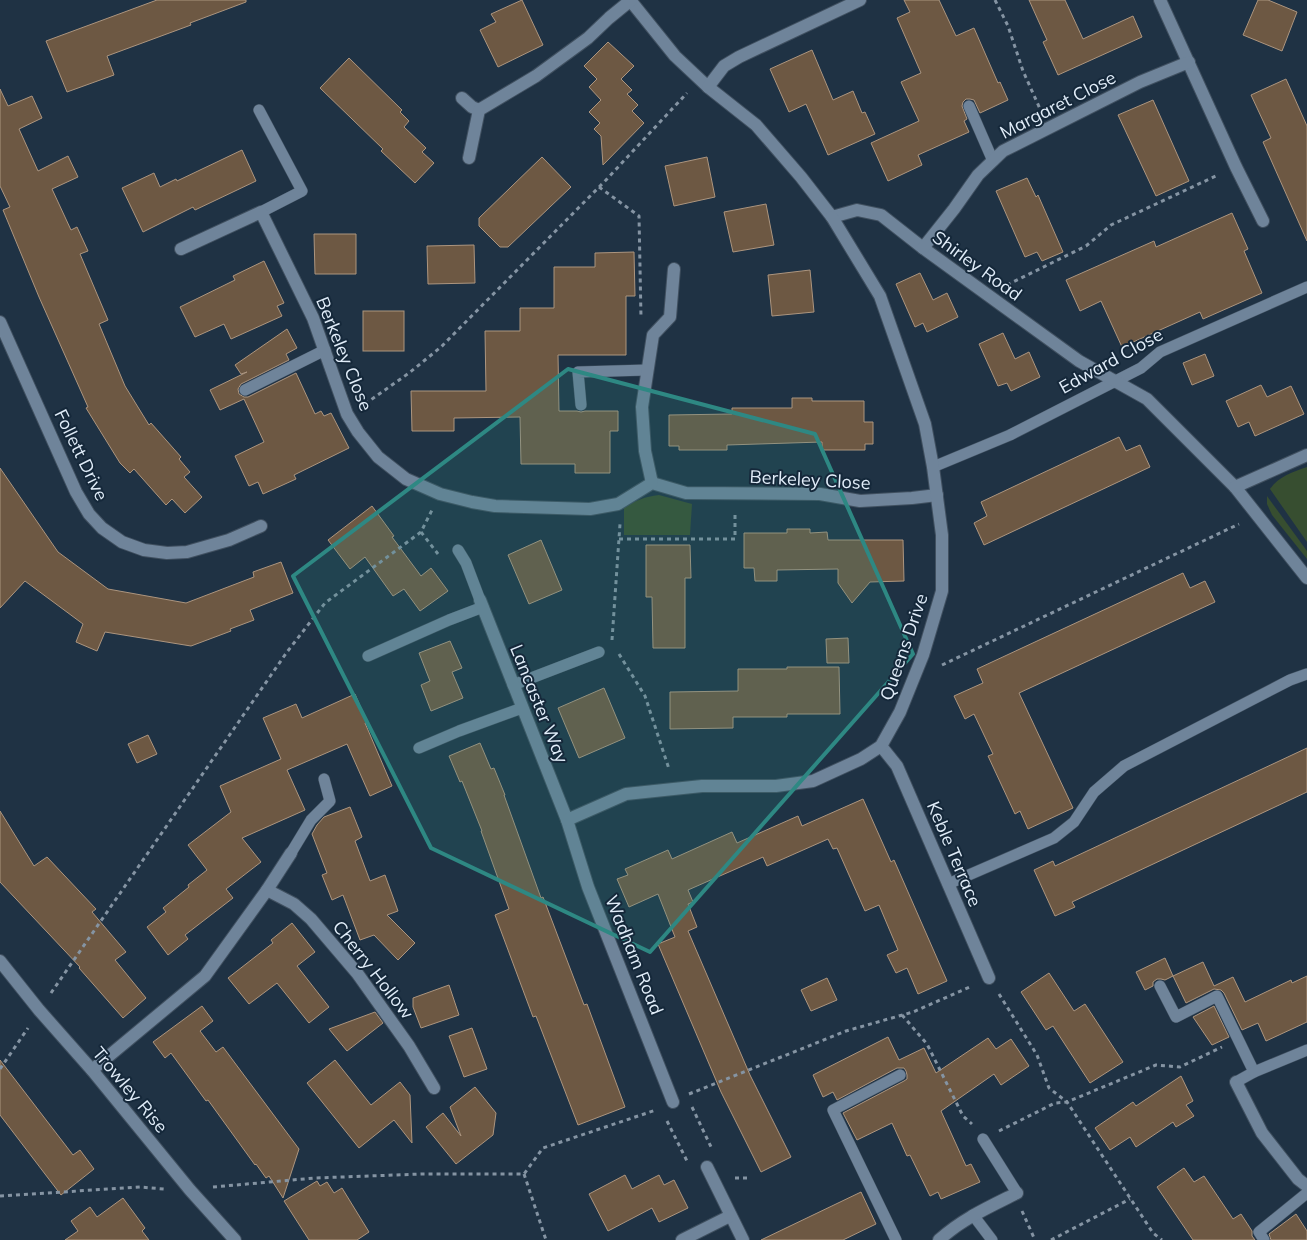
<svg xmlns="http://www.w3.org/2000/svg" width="1307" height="1240" viewBox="0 0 1307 1240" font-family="Mulish,sans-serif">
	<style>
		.green { fill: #374e30 }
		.building { fill: #6d5843; stroke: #ac957f }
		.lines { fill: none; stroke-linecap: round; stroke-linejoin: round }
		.lane-casing { stroke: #405060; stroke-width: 12 }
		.street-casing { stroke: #405060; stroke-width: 14 }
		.path { stroke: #8594a3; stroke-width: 3; stroke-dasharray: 4 4; stroke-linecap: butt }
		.lane { stroke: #6f849a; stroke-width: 11 }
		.street { stroke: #6f849a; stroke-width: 12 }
		.marked { fill: #2e8883; fill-opacity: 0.2; stroke: #2e8883; stroke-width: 4; stroke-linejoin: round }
		.labels { text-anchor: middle; stroke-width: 4; stroke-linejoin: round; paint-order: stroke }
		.street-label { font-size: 18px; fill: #e1edf9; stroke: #15283a }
	</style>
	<rect width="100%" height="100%" fill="#1f3244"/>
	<!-- green -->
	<g class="green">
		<path d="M1307,467V542L1270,489C1279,476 1293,472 1307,467Z"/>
		<path d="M659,495L692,504L690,535H624V507C637,500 644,497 659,495Z"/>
		<path d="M1267,496L1307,551V559L1272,515L1267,504Z"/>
	</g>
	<!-- building -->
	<g class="building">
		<path d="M157,0H246V2L190,23L191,25L107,56L114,75L67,92L46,41Z"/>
		<path d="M522,0L543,45L498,67L480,30L496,22L491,14Z"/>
		<path d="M904,0H939L956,36L974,28L998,83L1000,82L1008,100L980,113L974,100L970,99H966L963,102L962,106L967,119L964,121L969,132L918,155L922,165L888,181L871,143L919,121L901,82L921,73L897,18L910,12Z"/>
		<path d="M1029,0H1065L1083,39L1133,16L1142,37L1058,75L1043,42L1047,40Z"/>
		<path d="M1258,0H1268L1297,12L1282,51L1243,35Z"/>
		<path d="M608,42L634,66L621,79L632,90L627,94L638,105L632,111L644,123L603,165L601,136L594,129L600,123L589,112L601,100L589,87L597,79L584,66Z"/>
		<path d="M812,50L833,100L853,91L862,113L865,112L875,134L828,155L806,104L789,112L770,69Z"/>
		<path d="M349,58L402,110L400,112L409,121L404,127L426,148L422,152L434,163L415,183L381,151L383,149L320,88Z"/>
		<path d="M1286,79L1307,126V241L1263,142L1271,138L1251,95Z"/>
		<path d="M0,89L8,106L32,96L42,118L19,129L38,171L68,156L78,177L52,189L71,230L77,227L88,251L80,254L108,320L99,324L125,386L149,425L151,423L181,457L179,459L190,472L184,477L202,497L185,513L172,499L166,505L134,469L130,473L120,463L86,408L88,407L39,297L3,210L10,207L0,186Z"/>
		<path d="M1153,100L1189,181L1156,196L1118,115Z"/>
		<path d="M242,150L256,181L195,210L193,207L143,232L122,188L154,173L160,187L176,179L177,181Z"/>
		<path d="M542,157L571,187L508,247H500L479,226V218Z"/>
		<path d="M707,157L715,197L674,206L665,166Z"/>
		<path d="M1027,178L1036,197L1038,195L1063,252L1042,261L1037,252L1025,257L996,191Z"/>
		<path d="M766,204L774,245L733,252L724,212Z"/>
		<path d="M1232,213L1248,249L1244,251L1262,293L1203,319L1200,312L1122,347L1101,301L1080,311L1066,280L1154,241L1156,247Z"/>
		<path d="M314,234H356V274H315Z"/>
		<path d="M474,245L475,283L428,284L427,246Z"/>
		<path d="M634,252L635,296H626V355H558L559,411H577L581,412L585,411H618V431H610V473H575V464H521L520,417L454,418V431H412L411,391H486L485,331H520V308H554V267H595V253Z"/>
		<path d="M264,261L284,303L277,306L282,316L231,339L224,324L195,337L180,307L235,280L233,276Z"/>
		<path d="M810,270L814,312L772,316L768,275Z"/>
		<path d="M920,273L933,300L947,293L958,317L927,332L923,323L915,327L896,284Z"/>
		<rect x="363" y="311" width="41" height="40"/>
		<path d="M287,329L297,348L286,354L289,360L241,384L238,389L239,394L244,397H248L296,373L315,414L321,411L324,416L331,413L349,448L294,475L296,479L263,494L258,482L249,486L235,456L264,442L244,399L220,410L210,390L247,372L241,374L235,365Z"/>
		<path d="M1003,333L1015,359L1029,352L1040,377L1011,391L1007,383L998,386L979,344Z"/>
		<path d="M1205,354L1214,376L1192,385L1183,363Z"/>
		<path d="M1261,385L1267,397L1291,386L1304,414L1255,436L1249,422L1238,427L1226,401Z"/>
		<path d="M792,398H812V401H864V422H873V444H865V450H822V442L727,445V450H679V446H669V415L732,414V408H792Z"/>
		<path d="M1119,437L1126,451L1140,445L1150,467L984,545L974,523L987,516L981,502Z"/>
		<path d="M0,468L58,552L108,589L186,603L254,577L253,572L281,562L293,593L250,610L254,620L230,629L231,631L191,646L105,632L97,651L76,642L83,624L25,581L0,608Z"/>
		<path d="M372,506L394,536L392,537L421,576L431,568L448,591L420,611L404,589L393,596L365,557L350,569L328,540Z"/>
		<path d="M787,529H810V533L827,532L828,540H903L904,581L870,582L852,603L838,583V569L777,570V581H755L754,568H744V533H787Z"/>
		<path d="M541,540L562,590L529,604L508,555Z"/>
		<path d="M646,545H690L691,578H685V648H653L652,597H646Z"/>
		<path d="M1183,573L1190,588L1205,581L1215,602L1019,693L1073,808L1028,829L1020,811L1015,814L988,756L993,754L974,714L965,719L954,696L983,683L977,669Z"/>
		<path d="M848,638L849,663H827L826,639Z"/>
		<path d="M450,641L462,668L452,672L463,698L431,711L421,685L430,681L419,653Z"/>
		<path d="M787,667H839L840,714H787V717H733V728L670,729V692L738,691V669H787Z"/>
		<path d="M604,688L625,738L579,758L558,708Z"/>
		<path d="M355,694L367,722L365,723L392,786L370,796L347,744L287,770L305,810L242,838L261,862L226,889L233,898L185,935L188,939L168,955L147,927L166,912L163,908L189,887L188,885L207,870L188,845L231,812L220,786L281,759L263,718L296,704L302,718Z"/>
		<path d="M148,735L157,754L137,763L128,744Z"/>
		<path d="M480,743L491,769L494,768L505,795H504L541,898L543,897L584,1005L587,1004L625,1107L578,1125L536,1016L533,1017L495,915L509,909L481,831H482L462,781L460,782L449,756Z"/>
		<path d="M1307,748V792L1072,902L1075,907L1055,916L1034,870L1053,861L1055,866Z"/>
		<path d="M863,799L891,862L894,860L947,981L918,994L907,968L896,973L887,955L898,950L879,905L865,911L837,848L833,849L828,839L767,866L763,857L688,890L693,902L688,904L697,927L688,931L750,1075L791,1157L761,1172L721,1092L658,944L675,937L658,894L629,907L617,879L628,875L625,869L668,850L672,859L732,832L737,843L798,816L802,826Z"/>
		<path d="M350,807L362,837L355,841L370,881L385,875L398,911L387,915L415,943L398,960L374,935L360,940L343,895L332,900L322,875L327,873L312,834L317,825L324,817Z"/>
		<path d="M0,811L34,866L47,857L96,909L92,912L126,952L115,960L146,998L123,1018L79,968L80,967L0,882Z"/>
		<path d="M292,923L315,952L297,966L329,1007L309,1023L277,983L249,1004L228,978L273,943L271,940Z"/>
		<path d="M1165,958L1173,976L1165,980L1161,979H1157L1153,982V986L1145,990L1136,972Z"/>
		<path d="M1203,962L1214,986L1233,977L1245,1002L1291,980L1292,983L1307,976V1022L1266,1041L1258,1023L1242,1030L1224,993L1221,990L1214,989L1186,1003L1173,976Z"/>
		<path d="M1049,973L1074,1011L1085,1004L1123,1062L1090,1083L1053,1026L1046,1030L1021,992Z"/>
		<path d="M827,978L837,1000L811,1011L801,990Z"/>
		<path d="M449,985L459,1015L421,1028L413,1007V998Z"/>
		<path d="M202,1006L213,1021L200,1031L216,1052L223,1047L299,1149L283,1198L269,1176L266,1178L256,1164L255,1165L208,1100L206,1101L171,1053L165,1058L153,1042Z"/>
		<path d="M1214,1006L1229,1037L1212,1045L1193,1017Z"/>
		<path d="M375,1012L383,1023L347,1051L329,1029Z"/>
		<path d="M472,1028L487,1069L464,1077L449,1036Z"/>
		<path d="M888,1037L899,1060L924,1048L936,1073L988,1038L996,1049L1011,1039L1029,1066L1001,1085L994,1074L941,1111L966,1166L971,1164L980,1182L941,1199L938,1192L930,1196L910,1155L907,1156L892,1123L857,1140L843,1113L904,1081L907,1079V1075L906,1071L904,1068H897L837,1100L833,1092L823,1097L813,1075Z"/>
		<path d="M0,1060L73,1155L80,1150L94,1169L61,1195L0,1115Z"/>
		<path d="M335,1060L371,1105L400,1082L410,1095L412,1143L394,1120L359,1148L307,1083Z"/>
		<path d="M1181,1076L1193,1101L1186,1105L1194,1116L1176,1127L1173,1122L1136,1147L1130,1137L1110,1150L1095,1128L1133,1102L1136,1106Z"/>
		<path d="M475,1087L496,1113L493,1135L456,1164L426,1127L443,1113L461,1136L450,1107Z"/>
		<path d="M1184,1168L1194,1182L1204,1176L1233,1219L1241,1214L1252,1231V1236L1255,1240H1193L1157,1187Z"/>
		<path d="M625,1175L632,1189L659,1175L664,1185L674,1180L688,1208L659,1222L652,1208L608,1231L589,1194Z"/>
		<path d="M317,1181L320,1186L327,1182L334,1193L342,1188L369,1232L357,1240H309L284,1201Z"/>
		<path d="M861,1192L876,1224L843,1240H761Z"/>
		<path d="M123,1198L145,1228L142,1231L149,1240H65L78,1231L71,1221L90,1207L97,1217Z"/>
		<path d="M1296,1214L1307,1231V1240H1271L1269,1234Z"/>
	</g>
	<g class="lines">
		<!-- lane casing -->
		<g class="lane-casing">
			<g id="lane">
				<path d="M969,106L993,161"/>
				<path d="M259,110L302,191L261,212"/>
				<path d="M245,390L325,350"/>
				<path d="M581,405L578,372L647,370"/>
				<path d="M933,467L1010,435L1141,368L1160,352L1307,287"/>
				<path d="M458,550L466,563L480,600"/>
				<path d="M368,656L449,620L483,607"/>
				<path d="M513,685L599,652"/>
				<path d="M419,748L459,731L522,708"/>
				<path d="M291,853L311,820L330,801L324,779"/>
				<path d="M948,884L1054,838L1074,822L1094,792L1124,766L1290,680L1307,674"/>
				<path d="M1160,986L1176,1017L1217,996L1254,1072L1236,1082"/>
				<path d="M1254,1072L1307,1050"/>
				<path d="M983,1139L1017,1193"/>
				<path d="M973,1215L992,1240"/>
				<path d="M896,1240L833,1110L900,1075"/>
				<path d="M1264,1240L1259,1232L1307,1193"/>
			</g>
		</g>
		<!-- street casing -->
		<g class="street-casing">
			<g id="street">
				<path d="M630,0L675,56L708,87L756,125L801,177L832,217L857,210L881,215L923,248L1079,361L1147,399L1235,487L1307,578"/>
				<path d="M1160,0L1236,167L1263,221"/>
				<path d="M708,87L724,66L739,57L860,0"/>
				<path d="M462,98L472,107L479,110"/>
				<path d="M469,158L479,110L536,76L588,38L609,18L631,0"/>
				<path d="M923,248L954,209L978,175L1003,151L1140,82L1189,62"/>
				<path d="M181,249L261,212L313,318L347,414L358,432L378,457L406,479L440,494L472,502L495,506L590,509L618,504L652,483L686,493L820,494L860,501L912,498L937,495"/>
				<path d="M0,322L76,492L89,514L102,528L122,542L144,550L167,553L187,552L229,540L261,526"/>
				<path d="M652,483L645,451L642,407L653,335L670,317L674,269"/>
				<path d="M1235,487L1307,455"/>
				<path d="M480,600L567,820L588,887L673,1102"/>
				<path d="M881,746L897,766L989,978"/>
				<path d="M567,820L626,794L702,786H776L813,781L861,759L881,746L900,712L923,655L942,591V535L933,467L925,424L880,296L832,217"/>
				<path d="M267,890L291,853"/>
				<path d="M0,961L39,1010L92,1070L190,1190L235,1240"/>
				<path d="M92,1070L205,976L267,890L294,904L311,919L357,973L409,1046L434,1088"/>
				<path d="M1236,1082L1262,1133L1298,1179L1307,1186"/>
				<path d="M707,1167L743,1240"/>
				<path d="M682,1240L730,1216"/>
				<path d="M939,1240C962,1219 989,1207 1017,1193"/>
			</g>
		</g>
		<!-- path -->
		<g class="path">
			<path d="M995,0L1008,26L1023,71L1041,111"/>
			<path d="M599,187L639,216L641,318"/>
			<path d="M1007,285L1086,246L1111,225L1218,175"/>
			<path d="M365,404L409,373L441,347L606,180L687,93"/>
			<path d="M421,532L438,554"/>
			<path d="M619,539H735V513"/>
			<path d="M612,640L620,524"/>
			<path d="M619,654L645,696L669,769"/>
			<path d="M942,665L1239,524"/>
			<path d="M51,993L287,652L325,603L421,532L432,510"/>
			<path d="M999,994L1037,1055L1049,1088L1067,1102L1153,1233L1162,1240"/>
			<path d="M902,1015L927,1044L963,1116L972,1124"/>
			<path d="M0,1069L28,1028"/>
			<path d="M689,1094L846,1031L913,1012L972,986"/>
			<path d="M692,1107L712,1149"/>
			<path d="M667,1121L688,1163"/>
			<path d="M999,1131L1055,1103L1067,1102L1156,1065L1180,1067L1222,1047"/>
			<path d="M524,1174L546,1240"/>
			<path d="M735,1178H748"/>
			<path d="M213,1187L315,1178L422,1174H524L543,1148L656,1110"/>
			<path d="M0,1196L140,1187L164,1189"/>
			<path d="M1022,1211L1035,1240"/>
			<path d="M1051,1240L1130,1199"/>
		</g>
		<!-- lane -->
		<use href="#lane" class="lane"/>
		<!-- street -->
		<use href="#street" class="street"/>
	</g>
	<!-- marked area -->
	<path class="marked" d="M568,369L815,434L913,654L650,952L431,848L293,576Z"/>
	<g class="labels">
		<!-- street labels -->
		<g class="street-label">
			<text transform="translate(1058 105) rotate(-27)" y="6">Margaret Close</text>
			<text transform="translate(977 266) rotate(36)" y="6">Shirley Road</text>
			<text transform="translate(344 354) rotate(68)" y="6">Berkeley Close</text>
			<text transform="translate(1111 361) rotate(-29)" y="6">Edward Close</text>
			<text transform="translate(81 455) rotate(64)" y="6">Follett Drive</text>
			<text transform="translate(810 480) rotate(3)" y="6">Berkeley Close</text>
			<text transform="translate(904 647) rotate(-71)" y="6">Queens Drive</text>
			<text transform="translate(539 704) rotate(68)" y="6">Lancaster Way</text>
			<text transform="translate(954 854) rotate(67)" y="6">Keble Terrace</text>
			<text transform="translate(634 955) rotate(68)" y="6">Wadham Road</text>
			<text transform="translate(373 970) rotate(52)" y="6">Cherry Hollow</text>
			<text transform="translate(130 1090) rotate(50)" y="6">Trowley Rise</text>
		</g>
	</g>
</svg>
